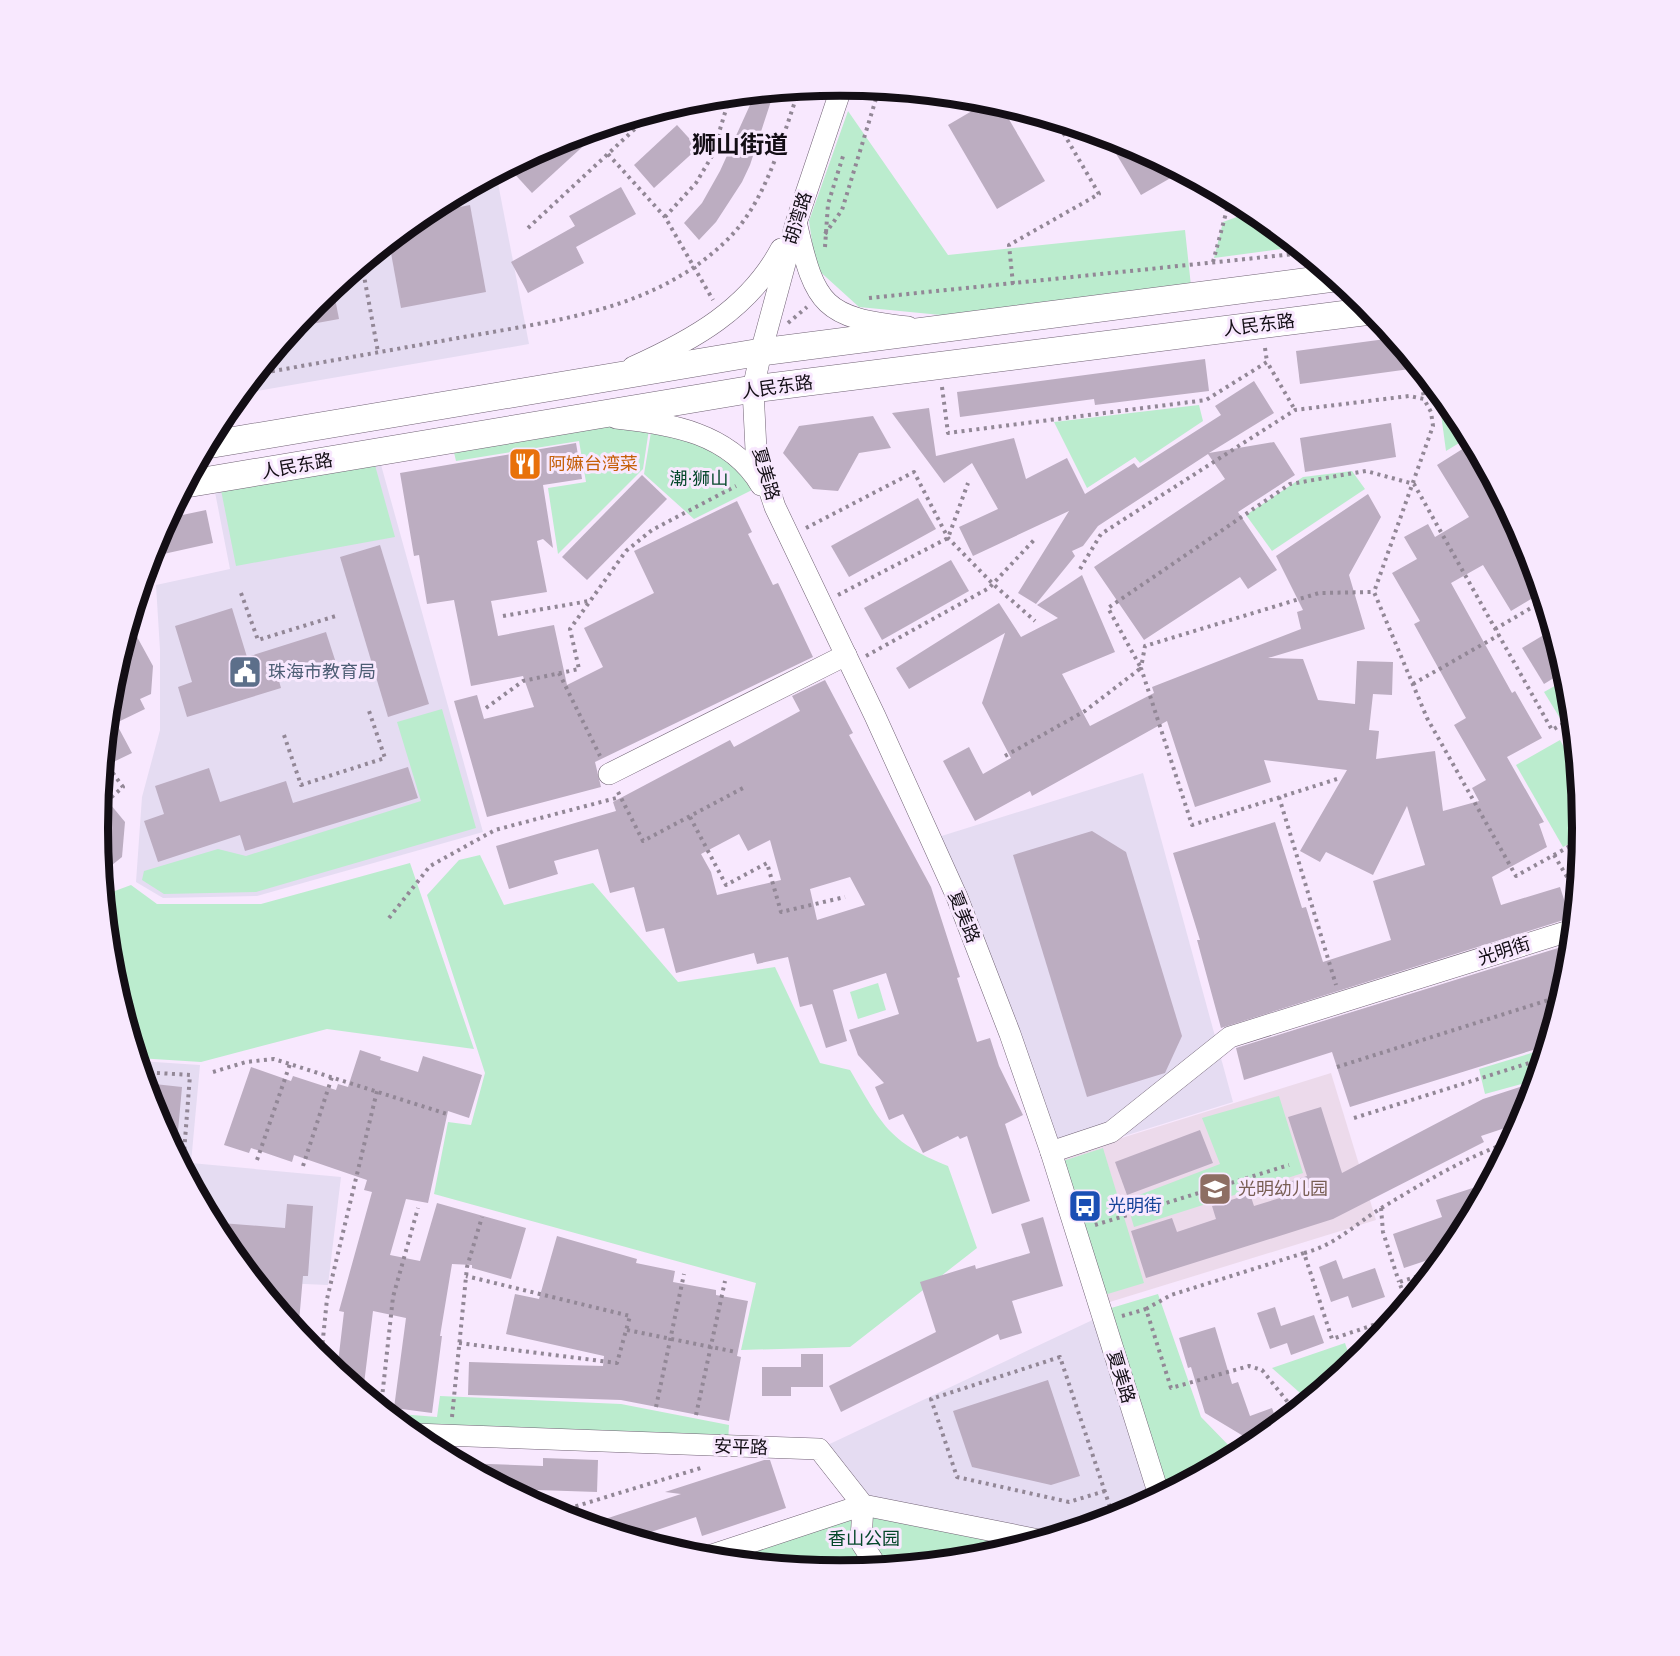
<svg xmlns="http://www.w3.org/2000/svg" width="1680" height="1656" viewBox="0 0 1680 1656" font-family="Figtree,'Noto Sans SC',sans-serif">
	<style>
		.commercial { fill: #e5dcf2 }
		.education { fill: #ecdaeb }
		.green { fill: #bbecce }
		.building { fill: #bcadc1; fill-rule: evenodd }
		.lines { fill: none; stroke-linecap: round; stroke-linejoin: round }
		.minor-casing { stroke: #706274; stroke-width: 22 }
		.major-casing { stroke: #706274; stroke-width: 28 }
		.path { stroke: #928796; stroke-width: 4; stroke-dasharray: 3 4.5; stroke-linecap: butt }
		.minor { stroke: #fff; stroke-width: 21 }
		.major { stroke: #fff; stroke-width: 27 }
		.labels { text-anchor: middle; stroke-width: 6; stroke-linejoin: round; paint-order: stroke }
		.street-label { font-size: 18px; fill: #130e15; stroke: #f8e8fe }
		.food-label { font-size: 18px; fill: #c56008; stroke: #f8e8fe; text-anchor: start }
		.park-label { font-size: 18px; fill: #04472a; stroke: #f8e8fe }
		.service-label { font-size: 18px; fill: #4e5e75; stroke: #f8e8fe; text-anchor: start }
		.education-label { font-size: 18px; fill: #785e54; stroke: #f8e8fe; text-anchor: start }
		.transit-label { font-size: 18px; fill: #164399; stroke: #f8e8fe; text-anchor: start }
		.district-label { font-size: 24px; font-weight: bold; fill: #130e15; stroke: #f8e8fe }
		.rim { fill: none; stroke: #130e15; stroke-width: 8 }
	</style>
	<rect width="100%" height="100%" fill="#f8e8fe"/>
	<!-- commercial -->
	<g class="commercial">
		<path d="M497,178L529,344L240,394L315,303L428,210L485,180Z"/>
		<path d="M378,454L483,832L257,896L163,898L136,882L142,797L160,730V650L156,585L230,569L213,482Z"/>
		<path d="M1143,773L1233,1102L1054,1158L932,839Z"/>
		<path d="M139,1061L200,1065L191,1163L341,1177L328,1285L257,1282L222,1240L154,1112Z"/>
		<path d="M1101,1316L1159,1496L1124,1514L1042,1539L864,1505L819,1449Z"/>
	</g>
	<!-- education -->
	<path class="education" d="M1331,1073L1376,1220L1100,1305L1054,1159Z"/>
	<!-- green -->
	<g class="green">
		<path d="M848,111L948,255L1185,230L1191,286L961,317L859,307L816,268L809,221Z"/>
		<path d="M1253,211L1297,247L1214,258L1223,222Z"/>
		<path d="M1438,392L1458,416L1469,437L1446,451Z"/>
		<path d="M1199,405L1203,421L1140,463L1135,457L1087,488L1054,422Z"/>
		<path d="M594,421L649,429L643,469L558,554L548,488L586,482L579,441L456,461L452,444Z"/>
		<path d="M652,426L711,447L756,488L694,519L644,474Z"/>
		<path d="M373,458L395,537L236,566L220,485Z"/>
		<path d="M1352,471L1365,489L1272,551L1246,515L1303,477Z"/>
		<path d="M1567,679L1572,724L1566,728L1544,692Z"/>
		<path d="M442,709L476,828L256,892L164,894L142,880L144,871L218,849L246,856L421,801L397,722Z"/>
		<path d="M1560,740L1577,771L1582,828V837L1563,847L1516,765Z"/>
		<path d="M480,855L504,905L593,883L678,982L775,967L820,1063L850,1070C881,1123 888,1142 948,1166L977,1248L850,1347L741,1350L756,1283L434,1194L448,1122L471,1125L485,1073L427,895L459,860Z"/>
		<path d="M410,863L474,1049L327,1029L201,1062L138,1058L112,973L104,895L131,885L157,904H261Z"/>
		<path d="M878,983L886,1010L858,1019L850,992Z"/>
		<path d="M1545,1049L1536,1080L1485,1094L1479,1069Z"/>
		<path d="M1279,1096L1303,1173L1134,1227L1126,1200L1220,1164L1202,1118Z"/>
		<path d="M1103,1148L1144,1283L1101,1296L1060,1162Z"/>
		<path d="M1158,1294L1201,1417L1237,1454L1166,1491L1108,1309Z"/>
		<path d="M1345,1343L1352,1364L1308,1400L1272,1368Z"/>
		<path d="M440,1396L621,1404L729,1425L728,1443L409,1430L388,1413L437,1417Z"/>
		<path d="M863,1508L1036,1541L985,1556L840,1570L711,1558Z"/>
	</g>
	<!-- building -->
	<g class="building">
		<path d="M774,92L750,165L742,182L716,222L699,240L684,223L702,203L720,171L755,94Z"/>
		<path d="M989,101L1000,104L1045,181L997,209L948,125Z"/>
		<path d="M677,125L698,148L654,188L634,165Z"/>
		<path d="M603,128L532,193L511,170L523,160L556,142Z"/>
		<path d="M1106,137L1124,142L1181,172L1141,195Z"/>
		<path d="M621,187L636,214L576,247L584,263L528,293L511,262L575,226L569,216Z"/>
		<path d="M470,205L486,292L401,308L389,242L424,214Z"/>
		<path d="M333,288L339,319L295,327L315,303Z"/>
		<path d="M1393,338L1408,356L1410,369L1300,384L1296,351Z"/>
		<path d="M1205,359L1209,391L1095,405L1094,399L960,417L957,392Z"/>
		<path d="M1254,381L1274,413L1209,453L1274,442L1295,475L1238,512L1277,570L1248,589L1240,577L1144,640L1094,567L1225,479L1208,454L1098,526L1083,546L1072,551L1075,556L1036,604L1018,593L1069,511L973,556L959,527L998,509L972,463L944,483L892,413L929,408L936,456L1014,438L1026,479L1067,458L1085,494L1134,463L1138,468L1221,415L1215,406Z"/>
		<path d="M873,416L891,448L859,453L838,491L813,489L783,453L799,426Z"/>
		<path d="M1391,423L1396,457L1305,472L1300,438Z"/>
		<path d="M576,443L582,479L543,485L553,548L543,539L537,541L547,592L491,601L498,636L554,625L567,685L603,667L584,628L654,593L634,551L737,501L752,532L748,534L773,585L778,583L813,657L595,762L601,787L487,817L454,701L477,695L484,719L534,707L523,676L471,686L454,600L427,604L419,555L414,556L400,473Z"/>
		<path d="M1472,443L1494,483L1491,485L1526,544L1541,593L1511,611L1483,565L1451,583L1512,693L1515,691L1542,738L1507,757L1544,822L1539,824L1547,847L1492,877L1501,905L1560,887L1570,918L1221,1028L1197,940H1200L1173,853L1275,822L1302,908L1306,907L1323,962L1391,940L1373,881L1425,865L1407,806L1373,875L1326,852L1320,862L1300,851L1347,770L1264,760L1271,782L1195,807L1167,721L1032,796L1030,791L975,821L943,761L969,747L983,774L1011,758L982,703L1005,633L909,689L896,668L999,603L1021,637L1058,618L1037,605L1082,575L1115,652L1062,674L1090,726L1154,693L1152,687L1301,629L1297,612L1303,610L1276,556L1368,494L1381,517L1349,575L1365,629L1268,658L1303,659L1318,700L1355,704L1357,661L1393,662L1392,695L1373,694L1369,730L1379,731L1376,759L1435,751L1443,811L1479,801L1472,788L1486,780L1454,725L1466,718L1414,624L1420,621L1392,573L1417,559L1404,537L1428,524L1435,537L1469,517L1437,465Z"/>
		<path d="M642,475L667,499L587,580L562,557Z"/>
		<path d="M918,498L936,529L849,577L831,546Z"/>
		<path d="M206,510L213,543L150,557L168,518Z"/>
		<path d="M380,545L429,704L388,717L340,557Z"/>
		<path d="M951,560L969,591L882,640L864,608Z"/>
		<path d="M232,608L247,657L326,632L336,663L279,681L281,688L187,717L178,687L192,682L175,626Z"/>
		<path d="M130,624L153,666L151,694L140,699L145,709L116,723L132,753L103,767L112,683Z"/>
		<path d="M1552,630L1565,671L1544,684L1522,648Z"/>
		<path d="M825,680L853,733L849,735L931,887L960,977L957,978L977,1042L990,1038L999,1066L1023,1115L1005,1124L1030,1201L992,1214L967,1136L960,1139L958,1136L923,1153L903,1114L889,1120L875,1087L884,1083L858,1055L849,1030L899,1014L886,973L833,990L847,1041L826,1048L812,1004L800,1007L788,957L757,964L754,953L676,973L664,928L646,932L634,887L610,893L598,849L554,861L558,874L509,889L496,846L616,811L613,802L730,740L734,747L800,711L792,696ZM739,834L748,851L770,840L781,880L717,895L711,872L701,854ZM850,877L865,905L817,920L810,889Z"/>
		<path d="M408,767L418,798L245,851L240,835L158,862L144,821L164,814L155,786L209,768L220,802L286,781L293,803Z"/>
		<path d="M101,793L125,822L122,857L102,873L98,828Z"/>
		<path d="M1092,831L1126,852L1182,1036L1165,1073L1087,1097L1013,855Z"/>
		<path d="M1571,944L1568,973L1546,1046L1350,1107L1332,1052L1244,1080L1236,1048Z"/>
		<path d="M360,1050L381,1057L380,1060L418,1072L423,1056L482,1075L469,1118L448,1111L428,1203L406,1199L390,1255L420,1261L437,1203L526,1228L511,1279L472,1268V1265L452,1264L440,1336H442L432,1413L394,1408L406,1318L373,1311L363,1392L337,1371L344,1312L339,1311L372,1192L364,1190L367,1180L294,1155L292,1162L251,1148L249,1153L224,1145L251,1067L291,1081L293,1076L336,1090L338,1084L348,1087Z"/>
		<path d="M1535,1082L1520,1123L1481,1136L1484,1142L1333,1219L1146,1278L1131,1231L1172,1218L1177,1232L1216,1219L1212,1206L1250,1194L1254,1206L1293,1194L1289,1182L1307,1176L1288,1117L1321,1107L1342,1173L1483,1099Z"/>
		<path d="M145,1083L182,1087L176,1153L154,1112Z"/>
		<path d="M1200,1130L1213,1163L1127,1195L1115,1162Z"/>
		<path d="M1488,1183L1465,1226L1450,1231L1454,1244L1446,1254L1404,1268L1393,1234L1442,1217L1436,1200Z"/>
		<path d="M287,1204L313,1206L308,1276H303L298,1333L220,1236L221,1223L285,1228Z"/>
		<path d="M1043,1217L1063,1286L1012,1301L1022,1333L1000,1340L998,1334L841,1412L829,1386L936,1332L920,1282L975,1265L976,1269L1030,1253L1021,1224Z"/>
		<path d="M557,1236L637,1259L636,1263L675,1271L673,1282L716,1290V1295L748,1301L737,1356L741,1357L729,1421L621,1400L468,1395L469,1362L603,1366L604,1356L506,1334L515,1294L539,1299Z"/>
		<path d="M1336,1260L1343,1279L1375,1268L1385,1297L1352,1308L1348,1296L1331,1302L1319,1267Z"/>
		<path d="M1275,1307L1281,1326L1314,1315L1324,1343L1291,1355L1287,1343L1270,1349L1257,1313Z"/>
		<path d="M1215,1327L1232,1384L1238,1382L1250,1416L1272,1408L1278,1425L1255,1443L1205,1413L1191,1367L1188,1368L1179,1338Z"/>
		<path d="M801,1354H823V1387H791V1396H762V1367H801Z"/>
		<path d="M1048,1380L1080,1476L1051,1485L972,1467L953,1411Z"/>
		<path d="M543,1458L598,1460L597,1492L508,1489L461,1463L543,1466Z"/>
		<path d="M764,1460H770L786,1508L702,1536L696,1517L636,1537L590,1524L681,1494L665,1492Z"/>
	</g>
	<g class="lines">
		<!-- minor casing -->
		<g class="minor-casing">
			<g id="minor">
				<path d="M842,86L796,223L761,352L753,389L756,450L775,507L875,716L957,897L1010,1034L1051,1152L1159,1495"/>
				<path d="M797,226C815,305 824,318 908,327"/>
				<path d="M633,367C693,340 749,309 781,249"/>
				<path d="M616,418C672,424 730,433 761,485"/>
				<path d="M609,774L846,655"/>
				<path d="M1051,1152L1111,1132L1230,1037L1572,930"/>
				<path d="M414,1434L819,1449L863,1505L1039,1540"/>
				<path d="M863,1505L861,1542L877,1567"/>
				<path d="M706,1557L863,1505"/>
			</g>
		</g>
		<!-- major casing -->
		<g class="major-casing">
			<g id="major">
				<path d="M207,445L761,352L1334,278"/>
				<path d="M186,484L753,389L1371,311"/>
			</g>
		</g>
		<!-- path -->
		<g class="path">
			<path d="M608,154L665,217L713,300"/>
			<path d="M665,217L696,183L712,156L730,96"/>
			<path d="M528,228L652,113"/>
			<path d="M825,234L842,210L879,89"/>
			<path d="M825,247L828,204L844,153"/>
			<path d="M1213,262L1230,198"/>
			<path d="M362,265L378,352"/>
			<path d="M1013,284L1009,245L1099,194L1057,122"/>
			<path d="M869,298L1304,253"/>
			<path d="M788,323L807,307"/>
			<path d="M1265,348L1267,362"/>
			<path d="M1420,370L1424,399"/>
			<path d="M257,374C324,362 391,350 458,338C552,321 655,311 727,240C767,201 781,140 799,90"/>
			<path d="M942,387L948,433L1206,400L1267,362L1295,410"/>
			<path d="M806,528L914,472L948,538L993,584L1035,621"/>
			<path d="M1080,569L1101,534L1295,410L1409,396L1424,399L1431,412L1433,426L1374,592L1427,718L1516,876L1581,840"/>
			<path d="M241,593L258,640L339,615"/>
			<path d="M838,595L948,538L968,483"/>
			<path d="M136,603L138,602"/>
			<path d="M503,616L589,601"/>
			<path d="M1495,629L1543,601"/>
			<path d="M866,656L989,588L1034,540"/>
			<path d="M559,673L600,756"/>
			<path d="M1413,684L1499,635"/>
			<path d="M486,708L523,681L579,669L570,629L626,551L652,530L736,486"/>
			<path d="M284,735L301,785L385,758L368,708"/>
			<path d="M1005,756L1085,711L1141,668L1108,608L1290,484L1366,471L1414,484L1552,730L1572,719"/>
			<path d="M1337,779L1192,825L1141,668L1145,646L1319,593L1374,592"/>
			<path d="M618,792L643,841L745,787"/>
			<path d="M1279,797L1336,985"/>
			<path d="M100,807L123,787L104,761"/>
			<path d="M690,817L726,885L767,863L781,912L845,897"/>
			<path d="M1554,855L1576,892"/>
			<path d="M389,918L430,866L495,830L620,797"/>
			<path d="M1337,1067L1561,996"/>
			<path d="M142,1072L190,1075L183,1166"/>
			<path d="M213,1072L246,1062L274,1059L447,1114"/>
			<path d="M1354,1118L1542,1059"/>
			<path d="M257,1160L290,1064"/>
			<path d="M303,1166L332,1077"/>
			<path d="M188,1176L197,1181"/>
			<path d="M1381,1208L1383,1232L1399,1282"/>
			<path d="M1095,1225L1289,1165"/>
			<path d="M1304,1253C1336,1245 1355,1224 1383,1207C1423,1183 1466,1157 1510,1142"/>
			<path d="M1407,1302L1399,1282L1432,1272"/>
			<path d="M1146,1309L1171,1295L1304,1253L1332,1339L1394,1318"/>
			<path d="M1122,1316L1146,1309L1171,1388L1249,1366L1262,1370L1295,1411"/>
			<path d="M627,1330L736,1352"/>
			<path d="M459,1343L617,1363L630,1316L466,1276"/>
			<path d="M321,1358L327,1299L377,1091"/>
			<path d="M381,1407L393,1297L418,1208"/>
			<path d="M656,1407L684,1274"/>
			<path d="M696,1415L725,1281"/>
			<path d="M452,1417L467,1267L482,1217"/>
			<path d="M1105,1491L1069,1502L957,1477L931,1399L1060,1357L1110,1507L1139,1498"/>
			<path d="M1136,1499L1138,1506"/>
			<path d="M554,1513L704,1467"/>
		</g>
		<!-- minor -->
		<use href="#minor" class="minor"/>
		<!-- major -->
		<use href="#major" class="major"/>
	</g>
	<!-- icons -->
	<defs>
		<g id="restaurant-square" transform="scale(1.725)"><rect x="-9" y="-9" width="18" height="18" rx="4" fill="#e8710a" stroke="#f8e8fe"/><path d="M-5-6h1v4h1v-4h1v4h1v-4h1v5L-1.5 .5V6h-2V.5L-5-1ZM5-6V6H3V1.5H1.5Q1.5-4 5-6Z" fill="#fff"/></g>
		<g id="civic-square" transform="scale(1.725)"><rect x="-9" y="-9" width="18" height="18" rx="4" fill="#5c6f8a" stroke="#f8e8fe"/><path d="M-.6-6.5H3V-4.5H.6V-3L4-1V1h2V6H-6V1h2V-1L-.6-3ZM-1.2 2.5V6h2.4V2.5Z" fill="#fff"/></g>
		<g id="school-square" transform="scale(1.725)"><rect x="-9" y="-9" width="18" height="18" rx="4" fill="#8d6e63" stroke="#f8e8fe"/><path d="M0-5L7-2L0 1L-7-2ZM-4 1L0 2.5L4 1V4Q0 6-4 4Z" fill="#fff"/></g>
		<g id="bus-square" transform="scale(1.725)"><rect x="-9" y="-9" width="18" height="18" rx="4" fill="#1a4fb4" stroke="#f8e8fe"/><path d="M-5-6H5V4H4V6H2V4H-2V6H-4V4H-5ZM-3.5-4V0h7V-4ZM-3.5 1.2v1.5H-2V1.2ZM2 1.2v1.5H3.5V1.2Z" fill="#fff"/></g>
	</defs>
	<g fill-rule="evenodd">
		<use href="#restaurant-square" x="525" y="464"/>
		<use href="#civic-square" x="245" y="672"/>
		<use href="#school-square" x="1215" y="1189"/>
		<use href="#bus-square" x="1085" y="1206"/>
	</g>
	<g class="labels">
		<!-- street labels -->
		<g class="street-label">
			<text transform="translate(798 218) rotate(-73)" y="6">胡湾路</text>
			<text transform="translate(1259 325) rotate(-7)" y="6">人民东路</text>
			<text transform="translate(777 387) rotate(-8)" y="6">人民东路</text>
			<text transform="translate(297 466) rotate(-10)" y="6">人民东路</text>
			<text transform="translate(766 474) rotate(74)" y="6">夏美路</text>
			<text transform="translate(964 917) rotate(68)" y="6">夏美路</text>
			<text transform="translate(1504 951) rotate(-18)" y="6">光明街</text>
			<text transform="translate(1121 1377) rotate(73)" y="6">夏美路</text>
			<text transform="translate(741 1447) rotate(2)" y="6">安平路</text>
		</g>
		<!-- food labels -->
		<g class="food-label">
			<text x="548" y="470">阿嫲台湾菜</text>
		</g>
		<!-- park labels -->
		<g class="park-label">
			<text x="699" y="485">潮·狮山</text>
			<text x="864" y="1545">香山公园</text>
		</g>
		<!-- service labels -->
		<g class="service-label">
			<text x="268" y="678">珠海市教育局</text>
		</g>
		<!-- education labels -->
		<g class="education-label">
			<text x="1238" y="1195">光明幼儿园</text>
		</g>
		<!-- transit labels -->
		<g class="transit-label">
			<text x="1108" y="1212">光明街</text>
		</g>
		<!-- district labels -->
		<g class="district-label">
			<text x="740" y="153">狮山街道</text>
		</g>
	</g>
	<!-- crop -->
	<path d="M0 0H1680V1656H0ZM108 828a732 732 0 1 1 1464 0a732 732 0 1 1-1464 0Z" fill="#f8e8fe" fill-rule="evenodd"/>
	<path class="rim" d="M108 828a732 732 0 1 1 1464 0a732 732 0 1 1-1464 0Z"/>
</svg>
